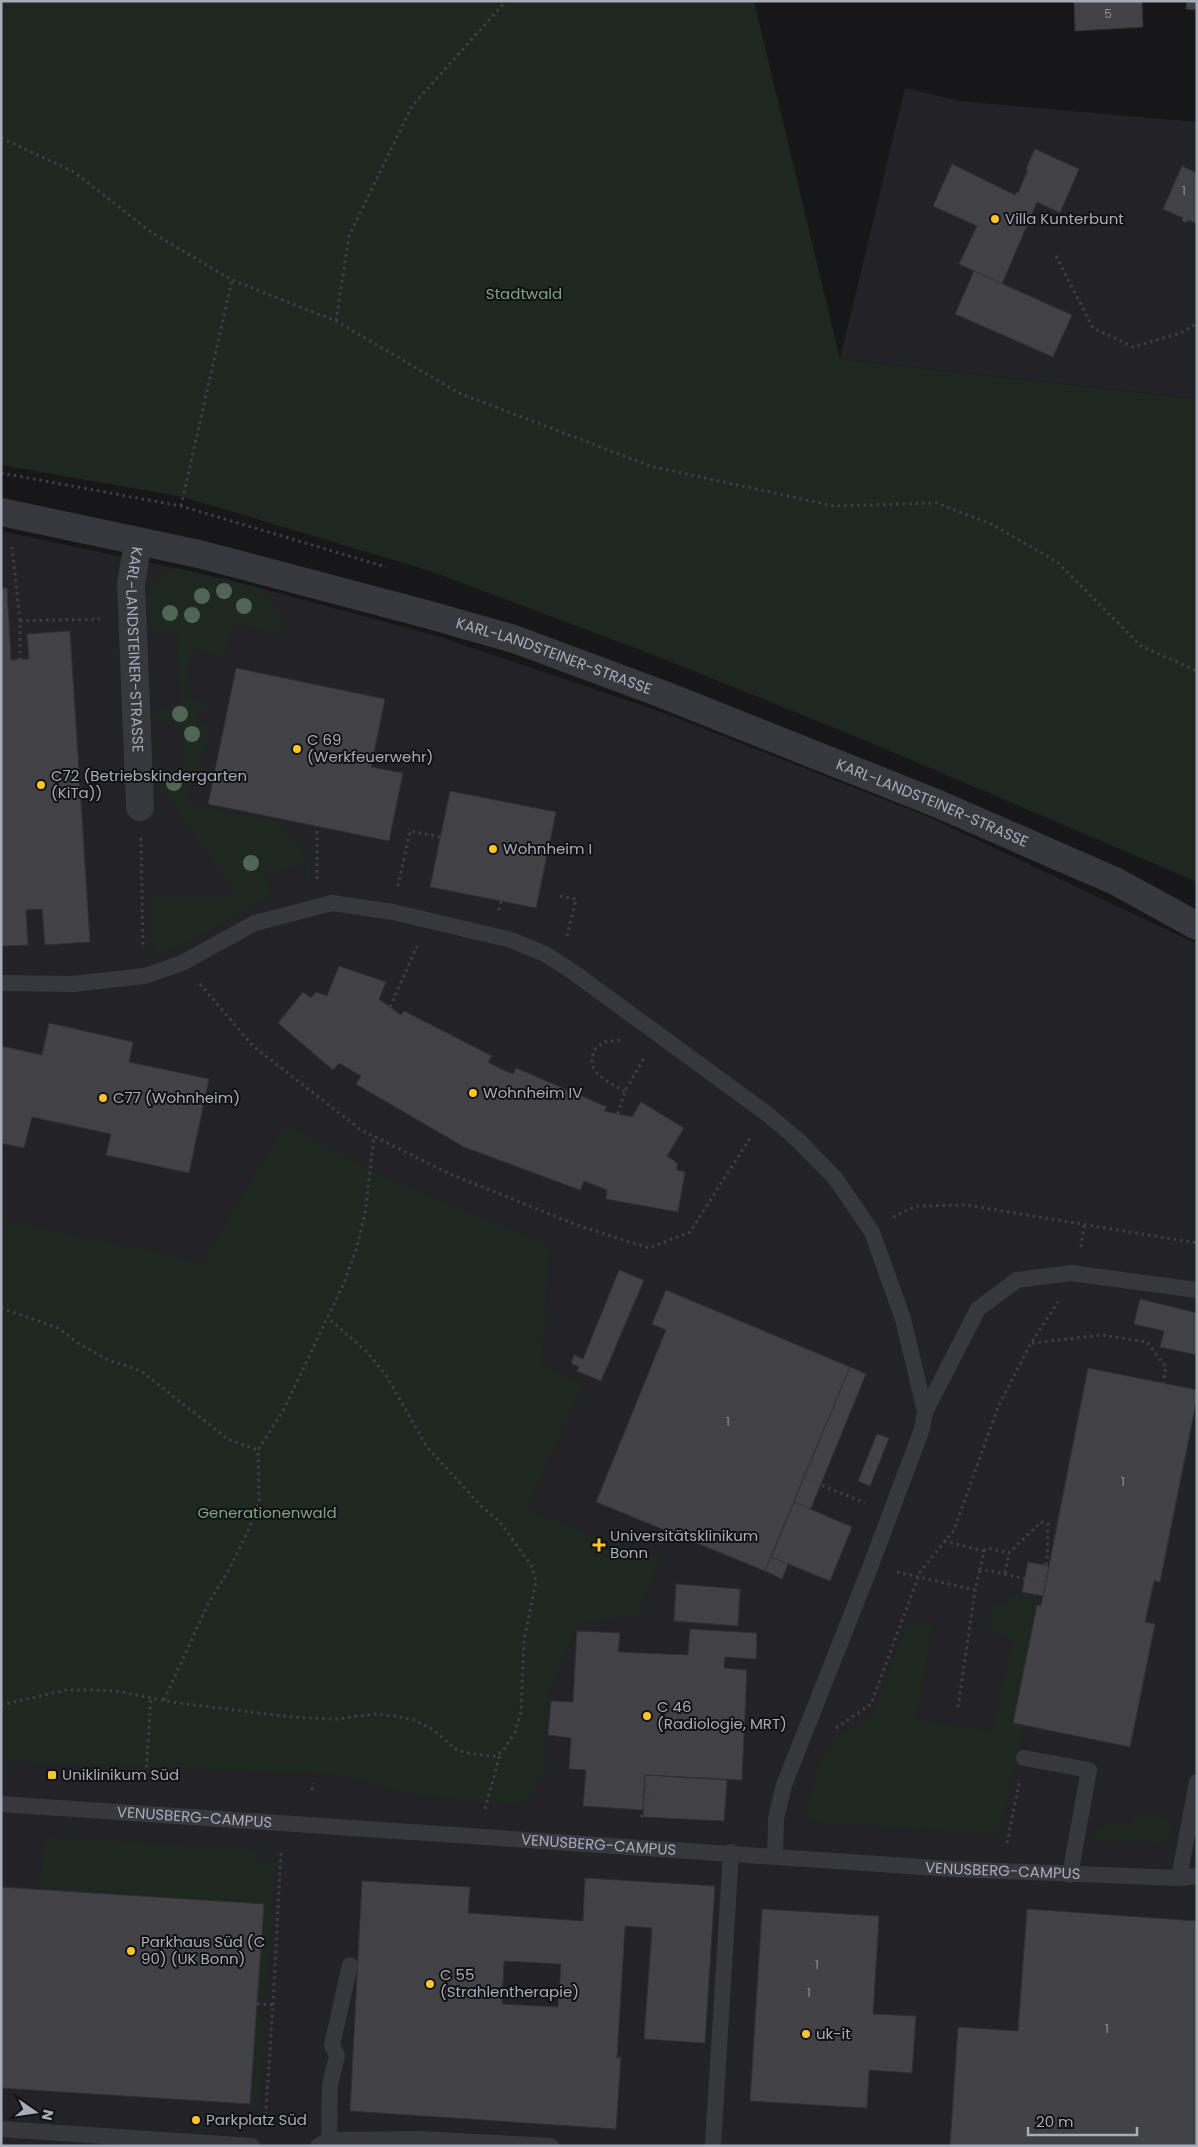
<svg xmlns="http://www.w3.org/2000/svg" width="1198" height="2147" viewBox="0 0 1198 2147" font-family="Poppins,sans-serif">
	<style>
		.built { fill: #232226 }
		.green { fill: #1e2720 }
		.building { fill: #414146; stroke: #313035; fill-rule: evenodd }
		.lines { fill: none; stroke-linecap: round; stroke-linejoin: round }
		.path { stroke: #3d3f45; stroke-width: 3; stroke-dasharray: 2.5 4; stroke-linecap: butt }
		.service { stroke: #37383e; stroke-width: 16 }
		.minor { stroke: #37383e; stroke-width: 28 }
		.tree { fill: #506554 }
		.poi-dot { fill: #f9c52d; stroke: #121114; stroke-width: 2 }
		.labels { text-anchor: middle; stroke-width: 4; stroke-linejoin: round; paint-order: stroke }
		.number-label { font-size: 12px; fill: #8e919c }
		.poi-label { font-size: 15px; fill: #a8acb9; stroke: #121114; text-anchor: start }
		.park-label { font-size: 15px; fill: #7ea584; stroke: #121114 }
		.street-label { font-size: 15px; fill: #a8acb9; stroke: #121114 }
	</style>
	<rect width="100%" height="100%" fill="#171619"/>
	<!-- built -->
	<g class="built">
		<path d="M905,88L959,101L1197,122V399L840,359Z"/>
		<path d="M1,531L226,579L263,589L437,636L656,710L929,817L1197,944V2146H1Z"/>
	</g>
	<!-- green -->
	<g class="green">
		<path d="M1,1H754L840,359L1197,399V882L888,750L669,661L430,571L183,497L1,465Z"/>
		<path d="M177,568L263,589L281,612L284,623L282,634L233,625L226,657L192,650L184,697L214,703L212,710H198L197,723L209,725L206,736L210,737L188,794V803L274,821L288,831L306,858L310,868V891L304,866L266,874L272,899L260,902L198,938L154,957L150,897H237L157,783L161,770L184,768L181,720L154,722V709L180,708L177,632L148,633V598C150,583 163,572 177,568Z"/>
		<path d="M285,1124L394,1181L550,1245L542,1365L584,1384L526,1510L660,1559L638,1616L578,1624L548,1696L545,1772L523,1805L415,1795L335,1774L1,1762V1219L202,1262Z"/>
		<path d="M1022,1592L1036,1595L1037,1605L1013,1723L1024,1725L999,1834L826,1824L808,1820L806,1814L818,1765L836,1735L872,1714L908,1619L933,1625L916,1719L991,1732L1013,1638L989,1631L993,1603L1004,1605L1008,1596Z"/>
		<path d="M1134,1813L1174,1820L1166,1844L1093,1840L1095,1831L1109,1822L1131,1825Z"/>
		<path d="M44,1836L258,1850V1861L275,1862L266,1997H258L264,1904L40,1890Z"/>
		<path d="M257,2011H266L259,2111L250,2110Z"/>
	</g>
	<!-- building -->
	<g class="building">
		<path d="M1074,1H1142L1143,27L1075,31Z"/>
		<path d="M1187,1H1197V10L1186,9Z"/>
		<path d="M1035,149L1079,169L1060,213L1037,202L1002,284L959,264L977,226L933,206L952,164L1015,195L1016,192L1018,193L1028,170L1026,169Z"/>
		<path d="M1182,166L1197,173V224L1188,220L1186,223L1182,221L1183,218L1163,209Z"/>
		<path d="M974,271L1072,315L1053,357L955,314Z"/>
		<path d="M1,588H7L11,660L29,659L27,634L70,631L90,942L45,945L42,909L26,910L28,945L1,946Z"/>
		<path d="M236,668L385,699L371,767L403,773L389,841L208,804Z"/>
		<path d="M450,791L556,812L536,908L430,887Z"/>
		<path d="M339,966L386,982L379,999L401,1015L404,1011L492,1056L488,1062L501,1069L513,1074L516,1068L607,1107L604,1111L632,1117L641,1102L684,1128L667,1156L677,1163V1170L685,1172L678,1212L606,1199L607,1190L584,1181L580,1190L464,1147L356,1084L361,1076L339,1063L333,1070L278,1023L303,992L311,998L316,992L327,996Z"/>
		<path d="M49,1023L133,1042L129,1062L209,1079L189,1173L106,1155L111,1134L32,1117L24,1148L1,1143V1046L42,1055Z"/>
		<path d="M619,1270L644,1280L601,1381L577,1371L579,1367L571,1363L574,1355L583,1359Z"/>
		<path d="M666,1290L850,1367L765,1571L596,1502L666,1330L652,1324Z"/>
		<path d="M1140,1299L1197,1313V1355L1160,1347L1164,1331L1134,1324Z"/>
		<path d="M850,1367L866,1374L782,1579L765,1571Z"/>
		<path d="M1088,1368L1197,1390V1398L1160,1582L1154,1581L1145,1622L1155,1624L1130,1747L1013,1723L1037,1605L1041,1606Z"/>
		<path d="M877,1434L889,1438L870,1486L858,1481Z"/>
		<path d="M794,1502L852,1527L830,1581L771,1557Z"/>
		<path d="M1028,1562L1049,1566L1043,1596L1022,1592Z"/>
		<path d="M676,1584L740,1589L738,1626L674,1621Z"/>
		<path d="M690,1629L757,1633L756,1659L725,1657L724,1668L747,1670L742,1780L645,1775L643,1810L583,1806L586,1770L569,1769L571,1738L548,1735L551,1701L573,1702L577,1631L620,1633L618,1652L688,1655Z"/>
		<path d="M645,1775L727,1780L724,1821L643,1817Z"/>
		<path d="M585,1878L715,1886L705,2043L644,2039L652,1928L625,1926L617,2058L621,2057L616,2129L350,2111L362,1881L470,1887L468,1913L583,1921ZM504,1961L561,1964L558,2007L502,2004Z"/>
		<path d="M1,1887L264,1904L250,2104L1,2088Z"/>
		<path d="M762,1909L879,1916L873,2014L916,2016L912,2073L869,2070L867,2108L750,2101Z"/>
		<path d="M1027,1909L1197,1921V2146H950L958,2027L1018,2031Z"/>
	</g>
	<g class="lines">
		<!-- path -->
		<g class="path">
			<path d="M1,138L74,172L151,232L232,280L336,321L459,393L650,466L834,506L937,503L993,525L1057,562L1141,646L1197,671"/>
			<path d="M1056,256L1093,328L1133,347L1181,333L1197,323"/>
			<path d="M336,321L349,236L412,106L506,1"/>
			<path d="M1,473L181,506L386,567"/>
			<path d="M181,506L232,280"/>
			<path d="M12,547L20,621"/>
			<path d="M20,660V621L100,619"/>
			<path d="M141,838L143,949"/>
			<path d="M317,879V827"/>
			<path d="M398,886L410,831L440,837"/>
			<path d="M560,896L576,899L567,936"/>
			<path d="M499,910L501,901"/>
			<path d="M200,984L253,1046L361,1130L450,1174L582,1227L649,1248L690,1232L752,1135"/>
			<path d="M390,1007L417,946"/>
			<path d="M620,1040L604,1042L594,1050C593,1053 592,1058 592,1062C593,1076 615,1086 625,1091"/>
			<path d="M618,1114L625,1091L644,1058"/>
			<path d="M893,1217L916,1206L966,1205L1197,1243"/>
			<path d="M1081,1247L1084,1225"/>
			<path d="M1,1308L58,1328L78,1343L106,1359L141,1371L229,1440L258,1450"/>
			<path d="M1032,1343L1102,1335L1147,1342L1166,1367L1163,1383"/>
			<path d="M804,1478L865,1503"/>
			<path d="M944,1541L984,1551L980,1569L1046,1583"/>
			<path d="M984,1551L987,1548L1009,1553"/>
			<path d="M897,1572L975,1590L980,1569"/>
			<path d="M1005,1573L1009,1553L1041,1522L1048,1524L1047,1559L1043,1581"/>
			<path d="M164,1700L209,1602L230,1568L248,1531L259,1502L258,1450L284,1409L344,1283L357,1247L365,1213L374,1137"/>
			<path d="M1,1705L66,1690H87L116,1691L178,1703L291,1717L336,1719L374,1714L395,1716L414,1720L432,1729L457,1750L472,1754L495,1756L503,1751L515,1732L521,1712L524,1641L536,1581L531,1565L500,1522L480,1505L427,1447L386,1375L367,1352L328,1318"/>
			<path d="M958,1707L975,1590"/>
			<path d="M836,1728L871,1704L920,1572L954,1530L998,1407L1031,1343L1058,1302"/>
			<path d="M146,1774L151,1697"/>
			<path d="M312,1790L313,1783"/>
			<path d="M485,1809L500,1754"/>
			<path d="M641,1817L646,1813L648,1788L645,1780"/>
			<path d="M1007,1843L1019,1783"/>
			<path d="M257,2004L273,2005L265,2123"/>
			<path d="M273,2005L281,1851"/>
		</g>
		<!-- service -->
		<g class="service">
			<path d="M1,983L72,984L145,976L182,963L255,923L332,903L393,912L511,940L545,954L573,972L766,1113L798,1140L835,1178L872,1232L903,1319L925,1412"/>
			<path d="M1024,1758L1089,1770L1070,1875"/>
			<path id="s1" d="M1,1804L951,1869L1179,1878L1197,1876"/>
			<path d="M775,1855L776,1818L784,1785L871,1565L922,1429L925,1412L978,1309L1017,1280L1071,1273L1197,1290"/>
			<path d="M1179,1878L1197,1782"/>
			<path d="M1,2129L252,2146"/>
			<path d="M329,2140L330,2085L337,2056L332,2045L350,1965"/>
			<path d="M318,2146L329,2140L420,2139L551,2146"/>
			<path d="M713,2146L731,1852"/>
		</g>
		<!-- minor -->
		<g class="minor">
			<path id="s2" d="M1,512L199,554L426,614L514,639L662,694L936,803L1115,881L1197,926"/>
			<path id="s3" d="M138,542L131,584L140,807"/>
		</g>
	</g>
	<!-- trees -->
	<g class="tree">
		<circle cx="224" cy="591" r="8"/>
		<circle cx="202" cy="596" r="8"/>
		<circle cx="244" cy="606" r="8"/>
		<circle cx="170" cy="613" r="8"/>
		<circle cx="192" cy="615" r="8"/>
		<circle cx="180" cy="714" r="8"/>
		<circle cx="192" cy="734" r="8"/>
		<circle cx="174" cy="783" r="8"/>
		<circle cx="251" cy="863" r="8"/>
	</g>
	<!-- markers -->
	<g class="poi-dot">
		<circle cx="995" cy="219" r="5"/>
		<circle cx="297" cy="749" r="5"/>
		<circle cx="41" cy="785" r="5"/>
		<circle cx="493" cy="849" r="5"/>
		<circle cx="473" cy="1093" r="5"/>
		<circle cx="103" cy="1098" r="5"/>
		<path d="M596.5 1537.5h5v5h5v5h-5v5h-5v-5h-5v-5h5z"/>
		<circle cx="647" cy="1716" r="5"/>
		<rect x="47" y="1770" width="10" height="10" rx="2.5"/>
		<circle cx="131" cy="1951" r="5"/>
		<circle cx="430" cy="1984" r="5"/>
		<circle cx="806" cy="2034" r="5"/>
		<circle cx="196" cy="2120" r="5"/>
	</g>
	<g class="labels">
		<!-- number labels -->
		<g class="number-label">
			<text x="1108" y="18">5</text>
			<text x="1184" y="195">1</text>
			<text x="728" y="1426">1</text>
			<text x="1123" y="1486">1</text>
			<text x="817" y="1969">1</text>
			<text x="809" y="1997">1</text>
			<text x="1107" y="2033">1</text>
		</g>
		<!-- poi labels -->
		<g class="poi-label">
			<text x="1005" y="224">Villa Kunterbunt</text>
			<text x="307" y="745">C 69<tspan x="307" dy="17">(Werkfeuerwehr)</tspan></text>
			<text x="51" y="781">C72 (Betriebskindergarten<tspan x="51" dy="17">(KiTa))</tspan></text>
			<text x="503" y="854">Wohnheim I</text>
			<text x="483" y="1098">Wohnheim IV</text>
			<text x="113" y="1103">C77 (Wohnheim)</text>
			<text x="610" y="1541">Universitätsklinikum<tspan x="610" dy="17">Bonn</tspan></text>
			<text x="657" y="1712">C 46<tspan x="657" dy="17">(Radiologie, MRT)</tspan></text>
			<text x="62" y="1780">Uniklinikum Süd</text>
			<text x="141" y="1947">Parkhaus Süd (C<tspan x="141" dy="17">90) (UK Bonn)</tspan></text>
			<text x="440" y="1980">C 55<tspan x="440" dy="17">(Strahlentherapie)</tspan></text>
			<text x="816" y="2039">uk-it</text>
			<text x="206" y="2125">Parkplatz Süd</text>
		</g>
		<!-- park labels -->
		<g class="park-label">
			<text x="524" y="299">Stadtwald</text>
			<text x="267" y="1518">Generationenwald</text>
		</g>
		<!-- street labels -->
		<g class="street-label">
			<text dy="5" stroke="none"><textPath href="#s3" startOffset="108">KARL-LANDSTEINER-STRASSE</textPath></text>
			<text dy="5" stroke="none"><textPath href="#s2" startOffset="572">KARL-LANDSTEINER-STRASSE</textPath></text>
			<text dy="5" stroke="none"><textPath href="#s2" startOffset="978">KARL-LANDSTEINER-STRASSE</textPath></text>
			<text dy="5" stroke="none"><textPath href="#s1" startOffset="194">VENUSBERG-CAMPUS</textPath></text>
			<text dy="5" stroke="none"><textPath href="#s1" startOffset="599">VENUSBERG-CAMPUS</textPath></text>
			<text dy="5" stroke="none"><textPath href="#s1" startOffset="1004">VENUSBERG-CAMPUS</textPath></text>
		</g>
	</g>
	<!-- border -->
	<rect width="1198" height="2147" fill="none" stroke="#a8acb9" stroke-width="5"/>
	<!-- north arrow -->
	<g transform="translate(35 2112) rotate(103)" stroke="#121114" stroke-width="4" paint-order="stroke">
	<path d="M0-4L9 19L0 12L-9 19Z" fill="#a8acb9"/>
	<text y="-8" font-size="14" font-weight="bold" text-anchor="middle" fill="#a8acb9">N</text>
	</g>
	<!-- scale -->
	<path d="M1028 2127v8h109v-8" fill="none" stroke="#a8acb9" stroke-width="2.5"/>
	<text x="1036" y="2127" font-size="15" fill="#a8acb9" stroke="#121114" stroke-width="4" paint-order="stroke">20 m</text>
</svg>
